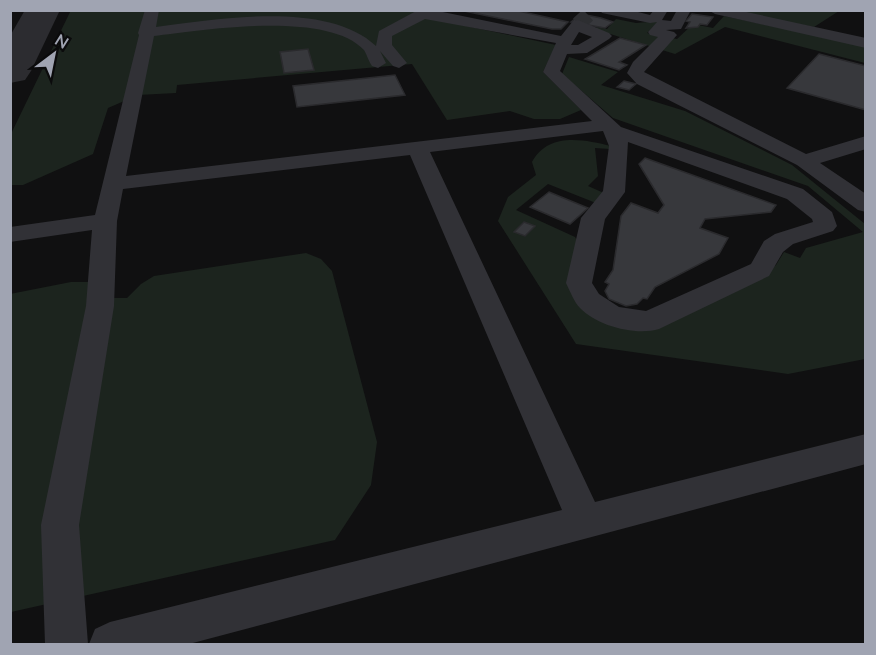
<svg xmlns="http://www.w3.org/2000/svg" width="876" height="655" viewBox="0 0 876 655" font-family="Lato,sans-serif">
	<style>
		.green { fill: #1c241e }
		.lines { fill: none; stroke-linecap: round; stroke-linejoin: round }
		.taxiway { fill: #2c2c30; fill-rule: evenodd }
		.building { fill: #37383c; stroke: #2a2a2d; stroke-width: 1.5 }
		.minor-tunnel { stroke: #2d2e31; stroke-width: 15; stroke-dasharray: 15 8; stroke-linecap: butt }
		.minor { fill: #313136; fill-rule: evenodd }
	</style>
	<rect width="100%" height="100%" fill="#101011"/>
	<!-- green -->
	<g class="green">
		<path d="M71,10L418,11L415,15L556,45L543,72L581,110L560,119H534L510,111L447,120L412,64L177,85L176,93L138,95L108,108L93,154L23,185H11L10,136Z"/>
		<path d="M728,11H839L814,27Z"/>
		<path d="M724,16L865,46V63L725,27L675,54L594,29L597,27L607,29L616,19L636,23L659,21L647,33L677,39L693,24L713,28Z"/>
		<path d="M569,57L618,72L601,85L685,111L792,165L865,224V359L788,374L576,344L498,221L508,197L536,175L532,162C548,132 583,139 611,146L610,149L595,148L598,176L588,186L606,194L596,203L548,184L516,210L575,237L579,245L581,299L648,322L761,277L776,265L784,252L800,258L806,248L863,232L808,186L613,118L562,74Z"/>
		<path d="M306,253L321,259L332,271L377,442L371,485L335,540L11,612L10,294L71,282H94L113,298H127L141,284L154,276Z"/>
	</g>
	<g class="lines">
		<!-- taxiway -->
		<path class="taxiway" d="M25,10H60L31,71L25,80L10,83V36Z"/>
	</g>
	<!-- building -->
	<g class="building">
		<path d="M459,10H514L568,22L561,29H552Z"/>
		<path d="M581,14L601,18L613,22L605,28L571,22Z"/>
		<path d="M692,14L713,17L707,25L700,24L698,27L686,28L690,22L686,21Z"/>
		<path d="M620,38L646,45L619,62L627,65L619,70L585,59Z"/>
		<path d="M308,49L314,70L284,73L280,52Z"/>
		<path d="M819,54L866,66V110L787,88Z"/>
		<path d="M395,75L405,95L297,107L293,86Z"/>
		<path d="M624,81L636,84L629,90L617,87Z"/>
		<path d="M645,158L776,205L771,212L705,219L700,228L728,238L719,254L655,287L647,299L643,298L637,304L626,306L609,299L605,291L609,284L605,282L613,270L621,216L631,203L658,213L664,205L639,164Z"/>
		<path d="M549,192L588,208L570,224L530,207Z"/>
		<path d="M524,222L535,226L525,236L514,232Z"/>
	</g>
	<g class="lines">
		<!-- minor-tunnel -->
		<path class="minor-tunnel" d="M578,24L588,15"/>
		<!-- minor -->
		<g class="minor">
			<path d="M145,10H159L156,27C217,19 327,0 376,46L379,31L418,10H433L561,36L573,21L578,20L609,33L612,36L609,39L587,53L567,54L560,71L621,127L803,189L832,212L837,226L833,231L793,244L783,252L769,276L659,329C636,336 597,326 580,308C574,302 570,291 566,283L581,218L603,191L609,146L603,131L430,152L595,502L866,434V464L189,644H89L95,629L110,622L562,510L410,155L123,189L117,221L114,306L79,525L88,644H45L41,525L86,306L92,230L10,242V227L95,215L139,35L138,33ZM425,19L556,43L543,72L592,121L126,176L154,36C203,30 327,10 364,50C367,55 369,62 372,66L378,68L386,63L380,51L393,66L399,68L407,63L392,45V36ZM579,32L592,37L578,45H571ZM628,142L787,199L812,219L813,222L775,234L764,241L751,264L646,311L619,307L599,294L592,283L605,219L625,192Z"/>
			<path d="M600,10H630L650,15L654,10H668L662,20L671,21L677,10H691L681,29L666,30L674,32L677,35L644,72L806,154L866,136V149L820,163L866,194V212L858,210L797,165L637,84L627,73L633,62L658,37L650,35L648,32L657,22L650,23L602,13Z"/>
			<path d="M708,10H737L866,38V48L715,14Z"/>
		</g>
	</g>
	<!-- border -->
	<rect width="876" height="655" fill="none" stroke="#a0a4b2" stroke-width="24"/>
	<!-- north arrow -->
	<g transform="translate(54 54) rotate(32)" stroke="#0b0b0c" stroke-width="4.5" paint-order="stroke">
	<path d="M0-4.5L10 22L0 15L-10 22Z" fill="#a0a4b2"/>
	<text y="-9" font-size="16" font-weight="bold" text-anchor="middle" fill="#a0a4b2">N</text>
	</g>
</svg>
